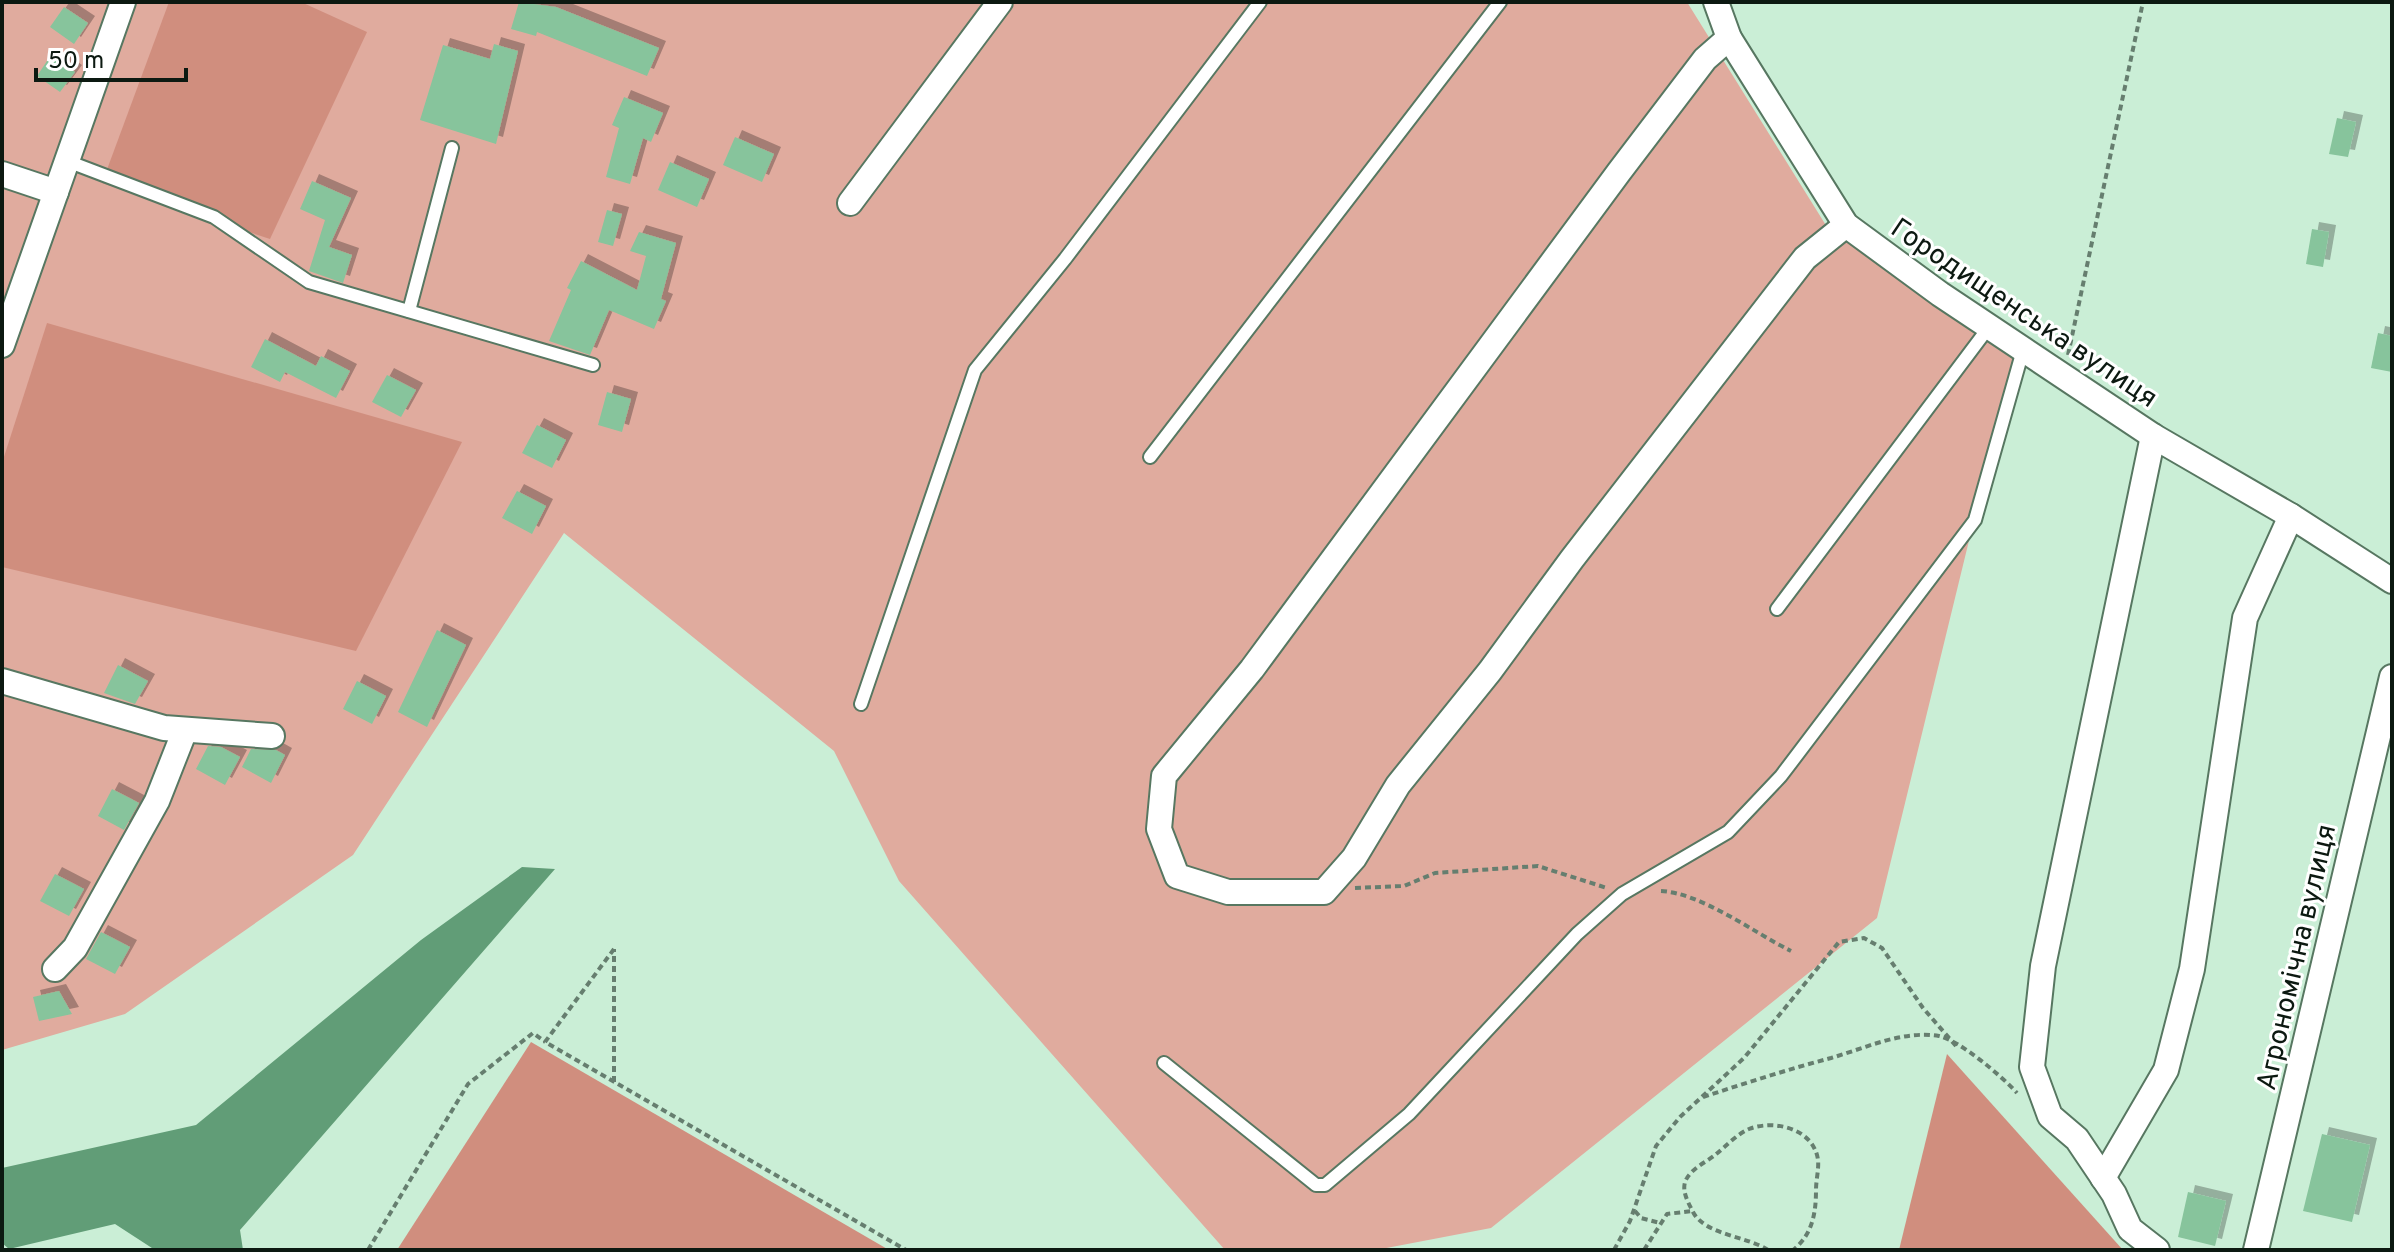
<svg xmlns="http://www.w3.org/2000/svg" width="2394" height="1252" viewBox="0 0 2394 1252" font-family="Overpass,sans-serif">
	<style>
		.green { fill: #e0ab9e }
		.forest { fill: #d08e7e }
		.water { fill: #619d77 }
		.building { fill: #87c49c; filter: url(#shadow) }
		.lines { fill: none; stroke-linecap: round; stroke-linejoin: round }
		.lane-casing { stroke: #577761; stroke-width: 16 }
		.street-casing { stroke: #577761; stroke-width: 28 }
		.path { stroke: #667e6f; stroke-width: 4; stroke-dasharray: 6 4; stroke-linecap: butt }
		.lane { stroke: #fff; stroke-width: 12 }
		.street { stroke: #fff; stroke-width: 24 }
		.labels { text-anchor: middle; stroke-width: 6; stroke-linejoin: round; paint-order: stroke }
		.street-label { font-size: 28px; fill: #0c1911; stroke: #fff }
	</style>
	<defs>
		<filter id="shadow"><feDropShadow dx="7" dy="-7" stdDeviation="0" flood-color="#0004"/></filter>
	</defs>
	<rect width="100%" height="100%" fill="#caeed6"/>
	<!-- green -->
	<path class="green" d="M2,2H1687L1827,227L2014,356L1877,918L1491,1228L1376,1250H1225L899,881L834,751L564,533L353,855L125,1014L2,1050Z"/>
	<!-- forest -->
	<g class="forest">
		<path d="M169,2H301L367,32L270,239L102,183Z"/>
		<path d="M47,323L462,442L356,651L2,567V463Z"/>
		<path d="M531,1042L889,1250H397Z"/>
		<path d="M1947,1054L2123,1250H1899Z"/>
	</g>
	<!-- water -->
	<path class="water" d="M522,867L555,869L240,1230L243,1250H155L115,1224L9,1249L2,1243V1168L196,1125L421,940Z"/>
	<!-- building -->
	<g class="building">
		<path d="M519,2L556,7L659,48L647,76L537,32L536,36L511,29Z"/>
		<path d="M64,7L88,23L74,44L50,27Z"/>
		<path d="M494,44L518,51L496,144L420,120L443,45L490,59Z"/>
		<path d="M51,55L75,72L60,92L37,76Z"/>
		<path d="M624,97L663,113L651,142L643,138L630,184L606,177L619,128L612,125Z"/>
		<path d="M2337,118L2356,122L2348,157L2329,154Z"/>
		<path d="M735,137L774,154L762,182L723,165Z"/>
		<path d="M670,162L709,179L697,207L658,190Z"/>
		<path d="M312,181L351,198L329,247L352,255L343,283L309,271L325,220L300,209Z"/>
		<path d="M607,210L622,214L613,246L598,242Z"/>
		<path d="M2312,229L2329,232L2323,267L2306,264Z"/>
		<path d="M639,232L676,243L661,299L666,301L654,329L609,310L590,355L549,341L571,290L567,288L581,261L637,290L646,256L630,251Z"/>
		<path d="M2378,333L2392,336V372L2371,368Z"/>
		<path d="M265,339L316,366L321,356L350,371L336,398L285,372L280,382L251,367Z"/>
		<path d="M387,375L416,390L401,417L372,402Z"/>
		<path d="M607,392L631,399L622,432L598,425Z"/>
		<path d="M537,425L566,440L552,468L522,453Z"/>
		<path d="M517,491L546,506L532,534L502,518Z"/>
		<path d="M437,630L466,645L427,727L398,712Z"/>
		<path d="M118,665L148,681L135,704L104,693Z"/>
		<path d="M357,681L386,696L372,724L343,709Z"/>
		<path d="M208,746L221,747L240,757L225,785L196,769Z"/>
		<path d="M251,749L276,750L285,755L271,783L242,767Z"/>
		<path d="M112,789L139,803L124,830L98,816Z"/>
		<path d="M55,874L84,889L69,916L40,901Z"/>
		<path d="M101,932L130,947L115,974L86,959Z"/>
		<path d="M59,991L72,1014L39,1021L33,997Z"/>
		<path d="M2322,1134L2370,1145L2352,1222L2303,1211Z"/>
		<path d="M2188,1192L2226,1201L2215,1246L2178,1237Z"/>
	</g>
	<g class="lines">
		<!-- lane casing -->
		<g class="lane-casing">
			<g id="lane">
				<path d="M67,161L214,217L309,282L593,365"/>
				<path d="M409,311L452,148"/>
				<path d="M1150,457L1500,2"/>
				<path d="M1777,609L1989,327"/>
				<path d="M861,704L975,370L1065,259L1260,2"/>
				<path d="M1164,1063L1316,1185H1325L1409,1114L1577,934L1622,894L1728,832L1781,776L1975,520L2023,350"/>
			</g>
		</g>
		<!-- street casing -->
		<g class="street-casing">
			<g id="street">
				<path d="M1716,2L1729,38L1846,225L1940,294L2153,436L2291,516L2392,581"/>
				<path d="M1729,38L1705,59L1619,172L1252,669L1164,776L1159,829L1177,876L1228,892H1324L1354,858L1398,785L1490,671L1572,559L1805,258L1846,225"/>
				<path d="M2,174L56,192"/>
				<path d="M850,203L1000,2"/>
				<path d="M2,345L123,2"/>
				<path d="M2153,436L2043,966L2032,1067L2050,1116L2077,1139L2114,1194L2130,1229L2157,1250"/>
				<path d="M2,681L164,728L272,736"/>
				<path d="M55,969L75,948L157,801L185,730"/>
				<path d="M2103,1178L2166,1070L2192,969L2245,618L2291,516"/>
				<path d="M2256,1250L2392,677"/>
			</g>
		</g>
		<!-- path -->
		<g class="path">
			<path d="M2068,355L2143,2"/>
			<path d="M1355,888L1404,886L1435,873L1538,866L1607,888"/>
			<path d="M1661,891C1701,893 1753,932 1791,951"/>
			<path d="M614,949L545,1042L906,1250"/>
			<path d="M614,1082V949"/>
			<path d="M1703,1097C1746,1083 1789,1069 1831,1058C1866,1048 1902,1030 1939,1036C1959,1040 2003,1077 2017,1093"/>
			<path d="M1635,1211L1641,1218L1660,1223"/>
			<path d="M368,1250L468,1084L533,1033L544,1041"/>
			<path d="M1614,1250L1630,1221L1656,1146L1680,1117L1744,1058L1839,942L1864,938L1882,948L1923,1008L1956,1046"/>
			<path d="M1644,1250L1667,1214L1692,1211"/>
			<path d="M1768,1250C1747,1236 1705,1235 1693,1212C1688,1202 1680,1189 1687,1178C1693,1168 1706,1162 1715,1155C1725,1147 1737,1134 1749,1129C1775,1119 1814,1129 1818,1160C1819,1169 1816,1180 1816,1190C1816,1214 1812,1235 1793,1250"/>
		</g>
		<!-- lane -->
		<use href="#lane" class="lane"/>
		<!-- street -->
		<use href="#street" class="street"/>
	</g>
	<g class="labels">
		<!-- street labels -->
		<g class="street-label">
			<text transform="translate(2025 312) rotate(34)" y="10">Городищенська вулиця</text>
			<text transform="translate(2295 957) rotate(-77)" y="10">Агрономічна вулиця</text>
		</g>
	</g>
	<!-- border -->
	<rect width="2394" height="1252" fill="none" stroke="#0c1911" stroke-width="8"/>
	<!-- scale -->
	<path d="M36 68v12h150v-12" fill="none" stroke="#0c1911" stroke-width="4"/>
	<text x="48" y="68" font-size="24" fill="#0c1911" stroke="#ffffff" stroke-width="6" paint-order="stroke">50 m</text>
</svg>
